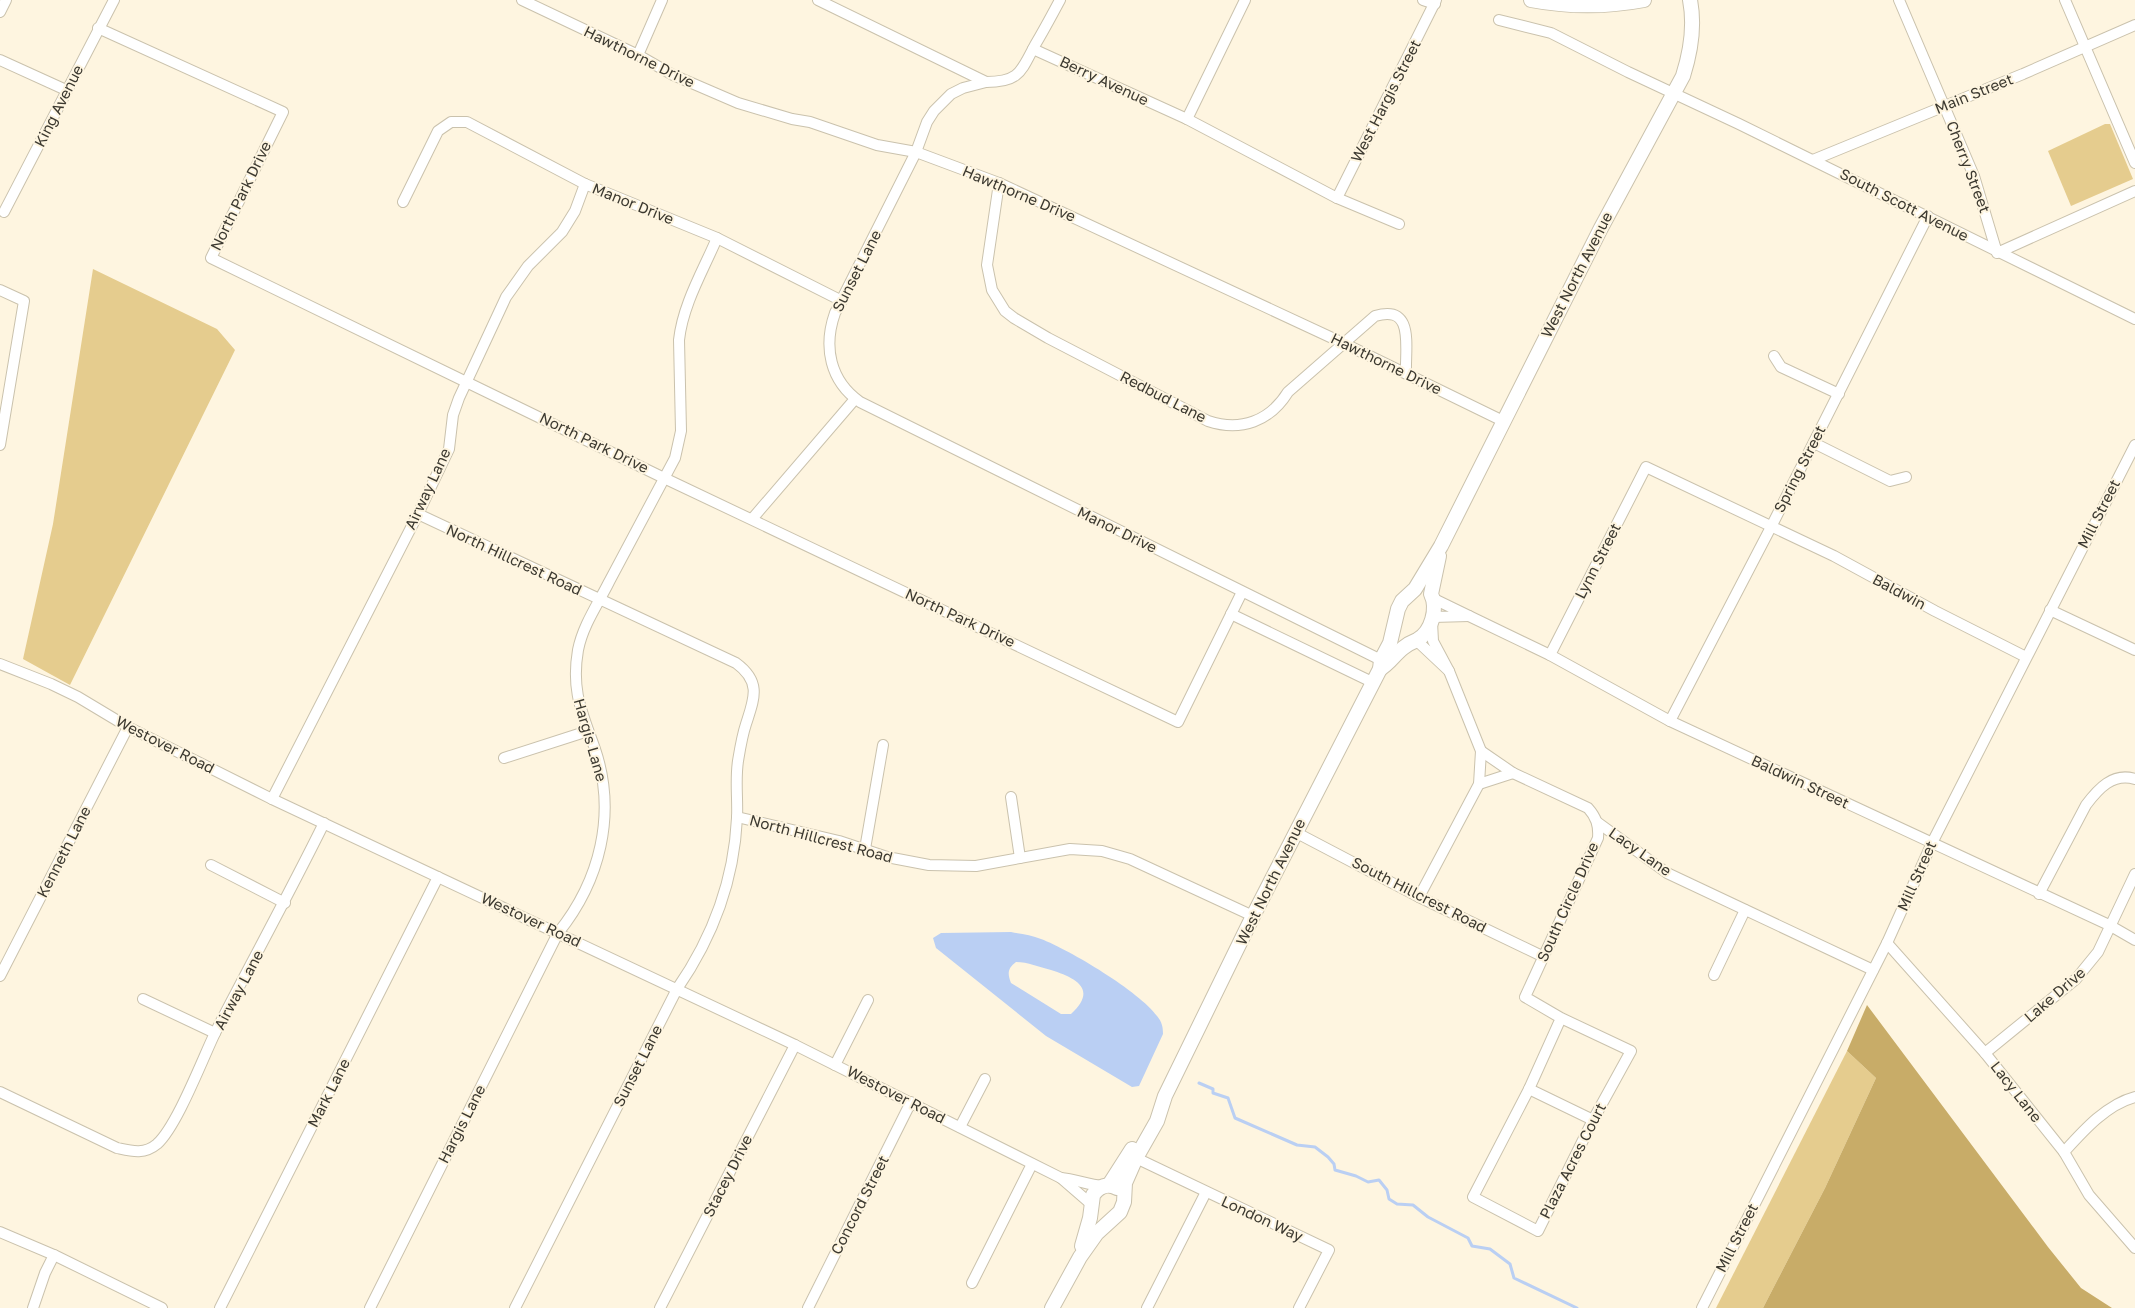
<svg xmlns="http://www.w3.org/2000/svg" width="2135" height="1308" viewBox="0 0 2135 1308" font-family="'Golos Text',sans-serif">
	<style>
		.green { fill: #e5cc8e }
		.forest { fill: #c8ac68 }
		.water { fill: #bacff3; fill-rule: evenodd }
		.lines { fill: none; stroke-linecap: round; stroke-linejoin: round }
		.stream { stroke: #bacff3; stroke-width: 3 }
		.minor-casing { stroke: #cac2ad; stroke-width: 12 }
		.secondary-casing { stroke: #cac2ad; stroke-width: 16 }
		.minor { stroke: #fff; stroke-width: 10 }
		.secondary { stroke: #fff; stroke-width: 14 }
		.labels { text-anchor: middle; stroke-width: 4; stroke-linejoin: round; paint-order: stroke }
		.street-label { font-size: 15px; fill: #3c3930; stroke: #fef5e0 }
	</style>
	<rect width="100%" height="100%" fill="#fef5e0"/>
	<!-- green -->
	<g class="green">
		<path d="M2105,124H2110L2133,179L2071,206L2048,151Z"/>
		<path d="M93,269L217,329L235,350L70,685L23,659L53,524Z"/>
		<path d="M1847,1051L1876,1078L1825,1188L1763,1308H1716Z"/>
	</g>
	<!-- forest -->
	<path class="forest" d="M1867,1005L2048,1247L2081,1288L2112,1308H1763L1825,1188L1876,1078L1847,1051Z"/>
	<!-- water -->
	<path class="water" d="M1011,932C1021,934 1032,935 1041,939C1070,950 1140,992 1157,1016C1162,1022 1163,1027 1163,1034L1139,1086L1132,1087L1046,1036L936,948L933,938L941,933ZM1016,962C1028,962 1039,967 1051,970C1076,978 1098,989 1071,1014H1061L1011,983C1007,973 1008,968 1016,962Z"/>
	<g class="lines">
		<!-- stream -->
		<path class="stream" d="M1199,1083L1213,1089V1093L1228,1098L1235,1118L1297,1145L1315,1147L1328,1157L1334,1164L1335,1170L1356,1176L1368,1182L1379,1180L1387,1190L1389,1199L1397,1204L1413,1205L1428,1217L1468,1238L1472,1246L1490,1249L1510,1264L1514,1278L1577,1308"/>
		<!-- minor casing -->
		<g class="minor-casing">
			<g id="minor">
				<path d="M522,0L638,55L673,75L738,103L792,119L810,122L877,145L916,152L999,183L1343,343L1503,421"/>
				<path d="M818,0L986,82C1020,82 1021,71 1035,45C1044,30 1052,15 1060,0"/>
				<path d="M1423,0L1435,4"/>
				<path d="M1899,0L1974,176L1997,253L2135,191"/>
				<path d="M2065,0L2135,163"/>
				<path d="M0,12L6,0"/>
				<path d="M1499,20L1551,33L1628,72L1739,124L2135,319"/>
				<path d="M98,28L283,112L211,258L664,478L1178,722L1242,592"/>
				<path d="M1033,49L1187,119L1337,198L1399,224"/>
				<path d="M638,55L662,0"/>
				<path d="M0,60L66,90"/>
				<path d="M986,82L963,88L951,94L934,111L927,122L916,152L835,313C823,347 830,381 860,402L1381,660"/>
				<path d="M1187,119L1245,0"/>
				<path d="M1813,160L2023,74L2135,25"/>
				<path d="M999,183L987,265L992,290L1005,311L1014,318L1048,338L1208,421C1241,432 1270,421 1288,392L1375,316C1415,304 1405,347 1406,373"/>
				<path d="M1337,198L1436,0"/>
				<path d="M403,202L438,131L451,122H467L585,184L717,238L842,301"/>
				<path d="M4,212L114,0"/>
				<path d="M0,290L24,301L0,445"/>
				<path d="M1774,356L1781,367L1839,394"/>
				<path d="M1814,443L1890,481L1906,477"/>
				<path d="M418,514L736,663C762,682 754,699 746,724C742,736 740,749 738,761C735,781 738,799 737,818C734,881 713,937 677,989L515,1308"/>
				<path d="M752,519L855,399"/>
				<path d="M2050,610L2135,650"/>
				<path d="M1231,614L1372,682"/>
				<path d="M1469,616L1550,655L1670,721L2109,925L2135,940"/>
				<path d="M1433,617L1469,616L1434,599"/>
				<path d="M1416,640L1449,671L1433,641L1432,622"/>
				<path d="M1550,655L1646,467L1834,556L1935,611L2026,657"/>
				<path d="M0,664L51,684L78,697L128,727L272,799L795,1045L1061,1178L1091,1204"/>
				<path d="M1670,721L1771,527L1928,216"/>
				<path d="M1481,751L1513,773L1588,808C1596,817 1599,825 1598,838L1525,997L1561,1018L1631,1051L1593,1120L1538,1231L1473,1197L1529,1089L1561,1018"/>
				<path d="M504,758L588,731"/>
				<path d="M1479,784L1513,773"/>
				<path d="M1011,797L1020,858"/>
				<path d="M272,799L418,514L449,449L453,415L459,398L506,297L528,266L562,232L575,211L585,184"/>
				<path d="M737,817L839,841L887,857L929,865L976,866L1070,849L1102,851L1130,859L1253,916"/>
				<path d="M1597,822L1667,873L1873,970"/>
				<path d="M1295,832L1419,897L1544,957"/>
				<path d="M865,849L883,745"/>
				<path d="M211,865L285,903"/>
				<path d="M2039,894L2086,805C2098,789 2113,772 2135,779"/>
				<path d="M1419,897L1479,784L1481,751L1449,671"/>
				<path d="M1887,943L1985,1053L2064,1152L2089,1195L2135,1248"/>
				<path d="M1714,975L1745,910"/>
				<path d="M0,976L128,727"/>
				<path d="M143,999L215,1033"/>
				<path d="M1985,1053L2076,979L2098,952L2135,874"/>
				<path d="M835,1065L868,1000"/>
				<path d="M1529,1089L1593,1120"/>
				<path d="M0,1092L117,1148C131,1151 144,1155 157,1144C177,1126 202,1060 215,1033C251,963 289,894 324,823"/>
				<path d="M960,1127L985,1079"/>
				<path d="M2064,1152C2083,1131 2107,1104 2135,1097"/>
				<path d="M1136,1158L1329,1250L1299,1308"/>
				<path d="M1061,1178C1075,1179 1088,1185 1103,1186"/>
				<path d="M0,1232L54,1255L162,1308"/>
				<path d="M972,1283L1032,1164"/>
				<path d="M33,1308L45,1273L54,1255"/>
				<path d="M220,1308L438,877"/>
				<path d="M370,1308L558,933C600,881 617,814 595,749C582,712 571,691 578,650C583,625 598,604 609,582C631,540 653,499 675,458L681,431L679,340C683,304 703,271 717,238"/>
				<path d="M660,1308L795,1045"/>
				<path d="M808,1308L911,1102"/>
				<path d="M1147,1308L1206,1192"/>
				<path d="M1702,1308L1887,943L1932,843L2135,445"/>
			</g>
		</g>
		<!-- secondary casing -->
		<g class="secondary-casing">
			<g id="secondary">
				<path d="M1531,0C1568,7 1607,7 1644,0"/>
				<path d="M1380,669C1390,663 1394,655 1403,648C1408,644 1412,642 1417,640C1432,632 1438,608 1431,594L1439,556"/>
				<path d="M1109,1185L1132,1149"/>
				<path d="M1082,1246L1090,1218L1093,1195C1099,1186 1107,1183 1117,1188"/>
				<path d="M1052,1308L1080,1257L1097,1233L1120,1212L1124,1202L1125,1183L1136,1158L1157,1121L1165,1096L1253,916L1380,669L1381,660L1390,643L1398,609L1402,601L1415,589L1441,546L1601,228L1683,76C1691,51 1695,26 1690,0"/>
			</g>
		</g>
		<!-- minor -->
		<use href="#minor" class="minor"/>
		<!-- secondary -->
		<use href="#secondary" class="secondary"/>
	</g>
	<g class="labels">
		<!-- street labels -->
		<g class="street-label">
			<text transform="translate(639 57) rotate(26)" y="5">Hawthorne Drive</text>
			<text transform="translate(1104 81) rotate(25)" y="5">Berry Avenue</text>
			<text transform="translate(1974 94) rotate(-22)" y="5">Main Street</text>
			<text transform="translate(1386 101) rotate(-63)" y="5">West Hargis Street</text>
			<text transform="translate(59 106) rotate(-63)" y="5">King Avenue</text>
			<text transform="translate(1968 167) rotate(69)" y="5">Cherry Street</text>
			<text transform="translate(1019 194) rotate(23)" y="5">Hawthorne Drive</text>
			<text transform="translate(241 196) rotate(-64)" y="5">North Park Drive</text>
			<text transform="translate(633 204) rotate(22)" y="5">Manor Drive</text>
			<text transform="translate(1904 205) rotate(27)" y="5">South Scott Avenue</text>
			<text transform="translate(857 271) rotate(-63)" y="5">Sunset Lane</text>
			<text transform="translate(1577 275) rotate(-63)" y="5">West North Avenue</text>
			<text transform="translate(1386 364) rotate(26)" y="5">Hawthorne Drive</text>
			<text transform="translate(1163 397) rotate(27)" y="5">Redbud Lane</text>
			<text transform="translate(594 443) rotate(26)" y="5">North Park Drive</text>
			<text transform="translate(1800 469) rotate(-63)" y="5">Spring Street</text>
			<text transform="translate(428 489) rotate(-65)" y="5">Airway Lane</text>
			<text transform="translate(2099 514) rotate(-63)" y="5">Mill Street</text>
			<text transform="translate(1117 530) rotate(26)" y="5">Manor Drive</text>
			<text transform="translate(514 560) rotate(25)" y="5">North Hillcrest Road</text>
			<text transform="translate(1598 561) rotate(-63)" y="5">Lynn Street</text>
			<text transform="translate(1899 592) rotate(28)" y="5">Baldwin</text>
			<text transform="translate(960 618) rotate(25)" y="5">North Park Drive</text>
			<text transform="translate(590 740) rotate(74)" y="5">Hargis Lane</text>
			<text transform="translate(165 745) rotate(27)" y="5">Westover Road</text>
			<text transform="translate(1800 782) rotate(25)" y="5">Baldwin Street</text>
			<text transform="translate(821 839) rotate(15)" y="5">North Hillcrest Road</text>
			<text transform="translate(64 852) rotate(-63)" y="5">Kenneth Lane</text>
			<text transform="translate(1640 852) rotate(35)" y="5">Lacy Lane</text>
			<text transform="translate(1917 876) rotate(-66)" y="5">Mill Street</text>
			<text transform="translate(1271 882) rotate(-64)" y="5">West North Avenue</text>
			<text transform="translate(1419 895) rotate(27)" y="5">South Hillcrest Road</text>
			<text transform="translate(1568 902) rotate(-66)" y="5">South Circle Drive</text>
			<text transform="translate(531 920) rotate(25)" y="5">Westover Road</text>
			<text transform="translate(239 990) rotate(-62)" y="5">Airway Lane</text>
			<text transform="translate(2055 995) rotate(-41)" y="5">Lake Drive</text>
			<text transform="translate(638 1066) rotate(-63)" y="5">Sunset Lane</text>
			<text transform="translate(2016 1092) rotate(52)" y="5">Lacy Lane</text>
			<text transform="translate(329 1093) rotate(-63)" y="5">Mark Lane</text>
			<text transform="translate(896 1095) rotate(27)" y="5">Westover Road</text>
			<text transform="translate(462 1124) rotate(-63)" y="5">Hargis Lane</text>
			<text transform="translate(1573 1161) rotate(-63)" y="5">Plaza Acres Court</text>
			<text transform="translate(728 1176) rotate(-63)" y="5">Stacey Drive</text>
			<text transform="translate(860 1205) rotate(-63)" y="5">Concord Street</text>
			<text transform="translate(1262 1219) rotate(25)" y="5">London Way</text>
			<text transform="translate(1737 1238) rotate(-63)" y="5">Mill Street</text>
		</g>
	</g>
</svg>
